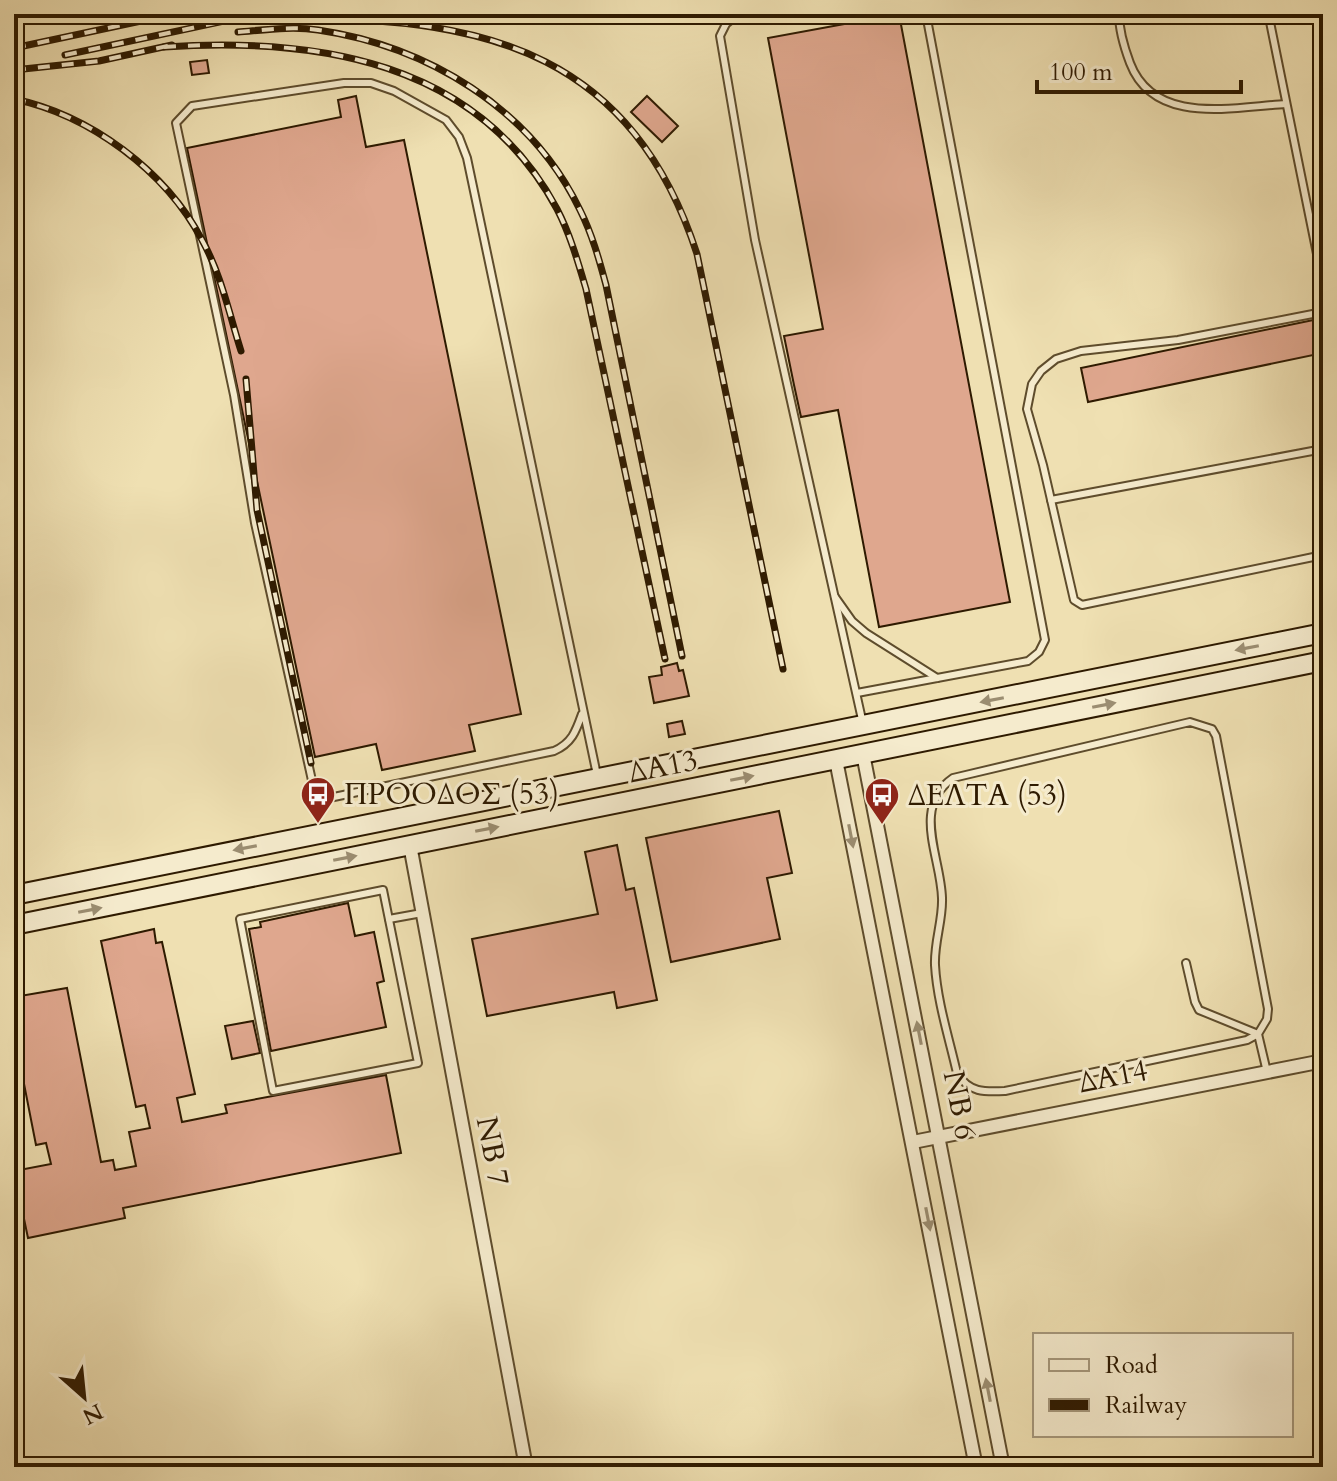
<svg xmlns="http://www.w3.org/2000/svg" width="1337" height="1481" viewBox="0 0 1337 1481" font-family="Cardo,serif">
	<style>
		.building { fill: #dfa78e; stroke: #2e1a00; stroke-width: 2 }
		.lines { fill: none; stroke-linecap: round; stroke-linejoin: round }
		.lane-casing { stroke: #5e4c2c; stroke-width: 10 }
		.street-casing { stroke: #5e4c2c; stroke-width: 16 }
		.secondary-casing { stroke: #2e1a00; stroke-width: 22 }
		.lane { stroke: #f5ebcd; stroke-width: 6 }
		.street { stroke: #f5ebcd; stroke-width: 12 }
		.secondary { stroke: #f5ebcd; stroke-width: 18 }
		.rail-casing { stroke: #2e1a00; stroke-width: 7 }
		.rail { stroke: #f5ebcd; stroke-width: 4; stroke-dasharray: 12; stroke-linecap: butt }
		.oneway { fill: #9b8d71 }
		.labels { text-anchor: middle; stroke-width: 6; stroke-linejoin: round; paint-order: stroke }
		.street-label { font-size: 30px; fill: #2e1a00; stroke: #f5ebcd }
		.poi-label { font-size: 30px; fill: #2e1a00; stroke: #f5ebcd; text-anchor: start }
	</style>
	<rect width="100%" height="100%" fill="#efe0b2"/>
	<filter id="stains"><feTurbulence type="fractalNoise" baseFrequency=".0025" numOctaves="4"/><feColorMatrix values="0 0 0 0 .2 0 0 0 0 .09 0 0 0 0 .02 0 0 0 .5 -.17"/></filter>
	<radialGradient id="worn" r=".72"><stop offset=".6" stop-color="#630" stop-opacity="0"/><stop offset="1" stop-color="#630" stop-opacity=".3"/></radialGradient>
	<!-- building -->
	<g class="building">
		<path d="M899,14L1010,602L879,627L838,410L801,417L794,385L784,336L823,329L768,38Z"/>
		<path d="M207,60L209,73L192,75L190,62Z"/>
		<path d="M356,96L366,147L404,140L521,714L469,725L475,751L382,770L376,744L315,757L187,148L341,117L338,100Z"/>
		<path d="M647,96L678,126L662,142L631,112Z"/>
		<path d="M1323,318V353L1088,402L1081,368Z"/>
		<path d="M677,663L679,671L683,670L689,696L654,703L649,677L662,675L661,667Z"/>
		<path d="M682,721L685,734L669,737L667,724Z"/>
		<path d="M779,811L792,873L767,878L780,939L671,962L646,838Z"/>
		<path d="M617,845L626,890L634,888L657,1000L617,1008L614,992L487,1016L472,939L598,914L585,852Z"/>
		<path d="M348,903L355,936L374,932L384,981L377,983L386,1027L271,1051L249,929L261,927L260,922Z"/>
		<path d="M154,929L156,943L162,942L195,1094L177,1098L182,1122L227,1113L225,1105L386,1075L401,1153L123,1208L125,1218L28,1238L14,1171L51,1164L46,1143L36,1145L14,1033V997L67,988L101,1162L113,1160L115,1170L136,1166L129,1132L150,1128L145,1105L136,1107L101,941Z"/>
		<path d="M253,1021L260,1053L232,1059L225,1026Z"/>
	</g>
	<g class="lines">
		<!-- lane casing -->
		<g class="lane-casing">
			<g id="lane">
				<path d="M738,14L726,24L720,36L755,240L863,724"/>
				<path d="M1119,14C1119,31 1124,47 1130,63C1154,126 1232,107 1286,104"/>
				<path d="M1270,22L1317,254"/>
				<path d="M1323,312L1178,340L1081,351L1056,359L1041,371L1032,384L1027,409L1043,465L1074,600L1082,605L1323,555"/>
				<path d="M1051,500L1323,449"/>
				<path d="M835,597L852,621L866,633L937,678"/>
				<path d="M857,693L1028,661L1039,652L1045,640L926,14"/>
				<path d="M582,714C576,731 572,743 554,751L329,798L318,794L313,785L255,523L234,395L176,123L192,106L344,83H371L394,91L446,120L459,137L467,158L597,775"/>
				<path d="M383,890L418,1063L273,1091L240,919Z"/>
				<path d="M389,919L422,913"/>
				<path d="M1186,963L1195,1002L1199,1010L1258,1034"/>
				<path d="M1258,1034L1247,1040L1005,1091C985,1092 969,1093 957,1073C949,1038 937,1001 935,965C934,942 943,920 942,898C941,857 911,807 953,778L1190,722L1212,729L1216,736L1268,1009L1267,1019L1258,1034L1267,1072"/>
			</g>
		</g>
		<!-- street casing -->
		<g class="street-casing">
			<g id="street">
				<path d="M863,754L1003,1467"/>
				<path d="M836,760L976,1467"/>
				<path d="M410,845L526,1467"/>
				<path d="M913,1142L1323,1061"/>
			</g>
		</g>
		<!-- secondary casing -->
		<g class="secondary-casing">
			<g id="secondary">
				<path d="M14,895L1323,633"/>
				<path d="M14,925L1323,661"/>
			</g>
		</g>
		<!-- lane -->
		<use href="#lane" class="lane"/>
		<!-- street -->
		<use href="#street" class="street"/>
		<!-- secondary -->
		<use href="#secondary" class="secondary"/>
		<!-- rail casing -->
		<g class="rail-casing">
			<g id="rail">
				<path d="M300,19C490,17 633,57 697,254L783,669"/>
				<path d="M238,32C264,30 292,26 318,30C427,46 531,108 580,210C592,234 599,259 606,285L682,656"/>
				<path d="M164,47C316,37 477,60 557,209C570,234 578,262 586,289L665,659"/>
				<path d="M14,48L174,14"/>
				<path d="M65,55L257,14"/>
				<path d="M14,70L99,61L172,45"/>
				<path d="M14,99C90,115 166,171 202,240C221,274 229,313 241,351"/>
				<path d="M246,379L257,510L311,763"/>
			</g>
		</g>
		<!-- rail -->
		<use href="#rail" class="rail"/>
	</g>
	<!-- one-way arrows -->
	<defs><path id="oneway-solid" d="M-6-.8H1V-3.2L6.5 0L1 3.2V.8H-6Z" transform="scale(2)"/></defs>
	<g class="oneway">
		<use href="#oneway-solid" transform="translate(1247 648) rotate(169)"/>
		<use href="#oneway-solid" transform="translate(992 700) rotate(169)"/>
		<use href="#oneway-solid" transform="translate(1104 705) rotate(-11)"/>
		<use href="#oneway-solid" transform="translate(742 778) rotate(-11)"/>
		<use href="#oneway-solid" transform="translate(487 829) rotate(-11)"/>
		<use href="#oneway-solid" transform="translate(851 836) rotate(79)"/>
		<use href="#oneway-solid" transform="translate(245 848) rotate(169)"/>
		<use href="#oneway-solid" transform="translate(345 858) rotate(-11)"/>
		<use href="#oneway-solid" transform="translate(90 910) rotate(-11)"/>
		<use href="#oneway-solid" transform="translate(919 1033) rotate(-101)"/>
		<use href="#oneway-solid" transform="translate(928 1219) rotate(79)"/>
		<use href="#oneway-solid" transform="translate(988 1390) rotate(-101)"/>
	</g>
	<!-- icons -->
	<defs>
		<g id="bus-pin" transform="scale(1.8)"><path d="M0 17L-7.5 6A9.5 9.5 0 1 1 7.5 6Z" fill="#8f2418" stroke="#f5ebcd"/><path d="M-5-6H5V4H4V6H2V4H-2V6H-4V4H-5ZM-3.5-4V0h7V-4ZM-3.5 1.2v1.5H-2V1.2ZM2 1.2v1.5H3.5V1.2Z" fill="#fff"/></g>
	</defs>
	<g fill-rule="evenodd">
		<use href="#bus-pin" x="318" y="794"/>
		<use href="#bus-pin" x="882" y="795"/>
	</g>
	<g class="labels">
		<!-- street labels -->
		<g class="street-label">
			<text transform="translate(663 766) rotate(-11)" y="10">ΔΑ13</text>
			<text transform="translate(1113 1076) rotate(-11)" y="10">ΔΑ14</text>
			<text transform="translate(960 1105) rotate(79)" y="10">ΝΒ 6</text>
			<text transform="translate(493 1151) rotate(79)" y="10">ΝΒ 7</text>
		</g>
		<!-- poi labels -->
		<g class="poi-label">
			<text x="344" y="804">ΠΡΟΟΔΟΣ (53)</text>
			<text x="908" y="805">ΔΕΛΤΑ (53)</text>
		</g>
	</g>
	<!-- margin -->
	<rect width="1337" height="1481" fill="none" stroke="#efe0b2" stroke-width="48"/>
	<rect x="16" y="16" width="1305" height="1449" fill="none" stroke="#2e1a00" stroke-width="4"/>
	<rect x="24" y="24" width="1289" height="1433" fill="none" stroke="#2e1a00" stroke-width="2"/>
	<!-- legend -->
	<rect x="1033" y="1333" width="260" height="104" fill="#f5ebcd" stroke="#a5977b" stroke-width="2"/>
	<rect x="1049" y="1359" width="40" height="12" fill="#f5ebcd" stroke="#a5977b" stroke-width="2"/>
	<text x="1105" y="1373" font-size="24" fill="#2e1a00">Road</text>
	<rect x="1049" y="1399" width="40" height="12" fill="#2e1a00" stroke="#a5977b" stroke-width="2"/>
	<text x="1105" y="1413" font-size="24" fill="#2e1a00">Railway</text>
	<!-- north arrow -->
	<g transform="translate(84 1397) rotate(153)" stroke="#f5ebcd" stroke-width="6" paint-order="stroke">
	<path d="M0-6L14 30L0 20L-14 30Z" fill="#2e1a00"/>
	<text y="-12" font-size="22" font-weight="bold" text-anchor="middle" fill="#2e1a00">N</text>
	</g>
	<!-- scale -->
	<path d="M1037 80v12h204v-12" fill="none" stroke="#2e1a00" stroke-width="4"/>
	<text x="1049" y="80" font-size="24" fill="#2e1a00" stroke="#f5ebcd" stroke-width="6" paint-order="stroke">100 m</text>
	<rect width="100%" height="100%" filter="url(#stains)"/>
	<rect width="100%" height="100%" fill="url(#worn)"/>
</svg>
